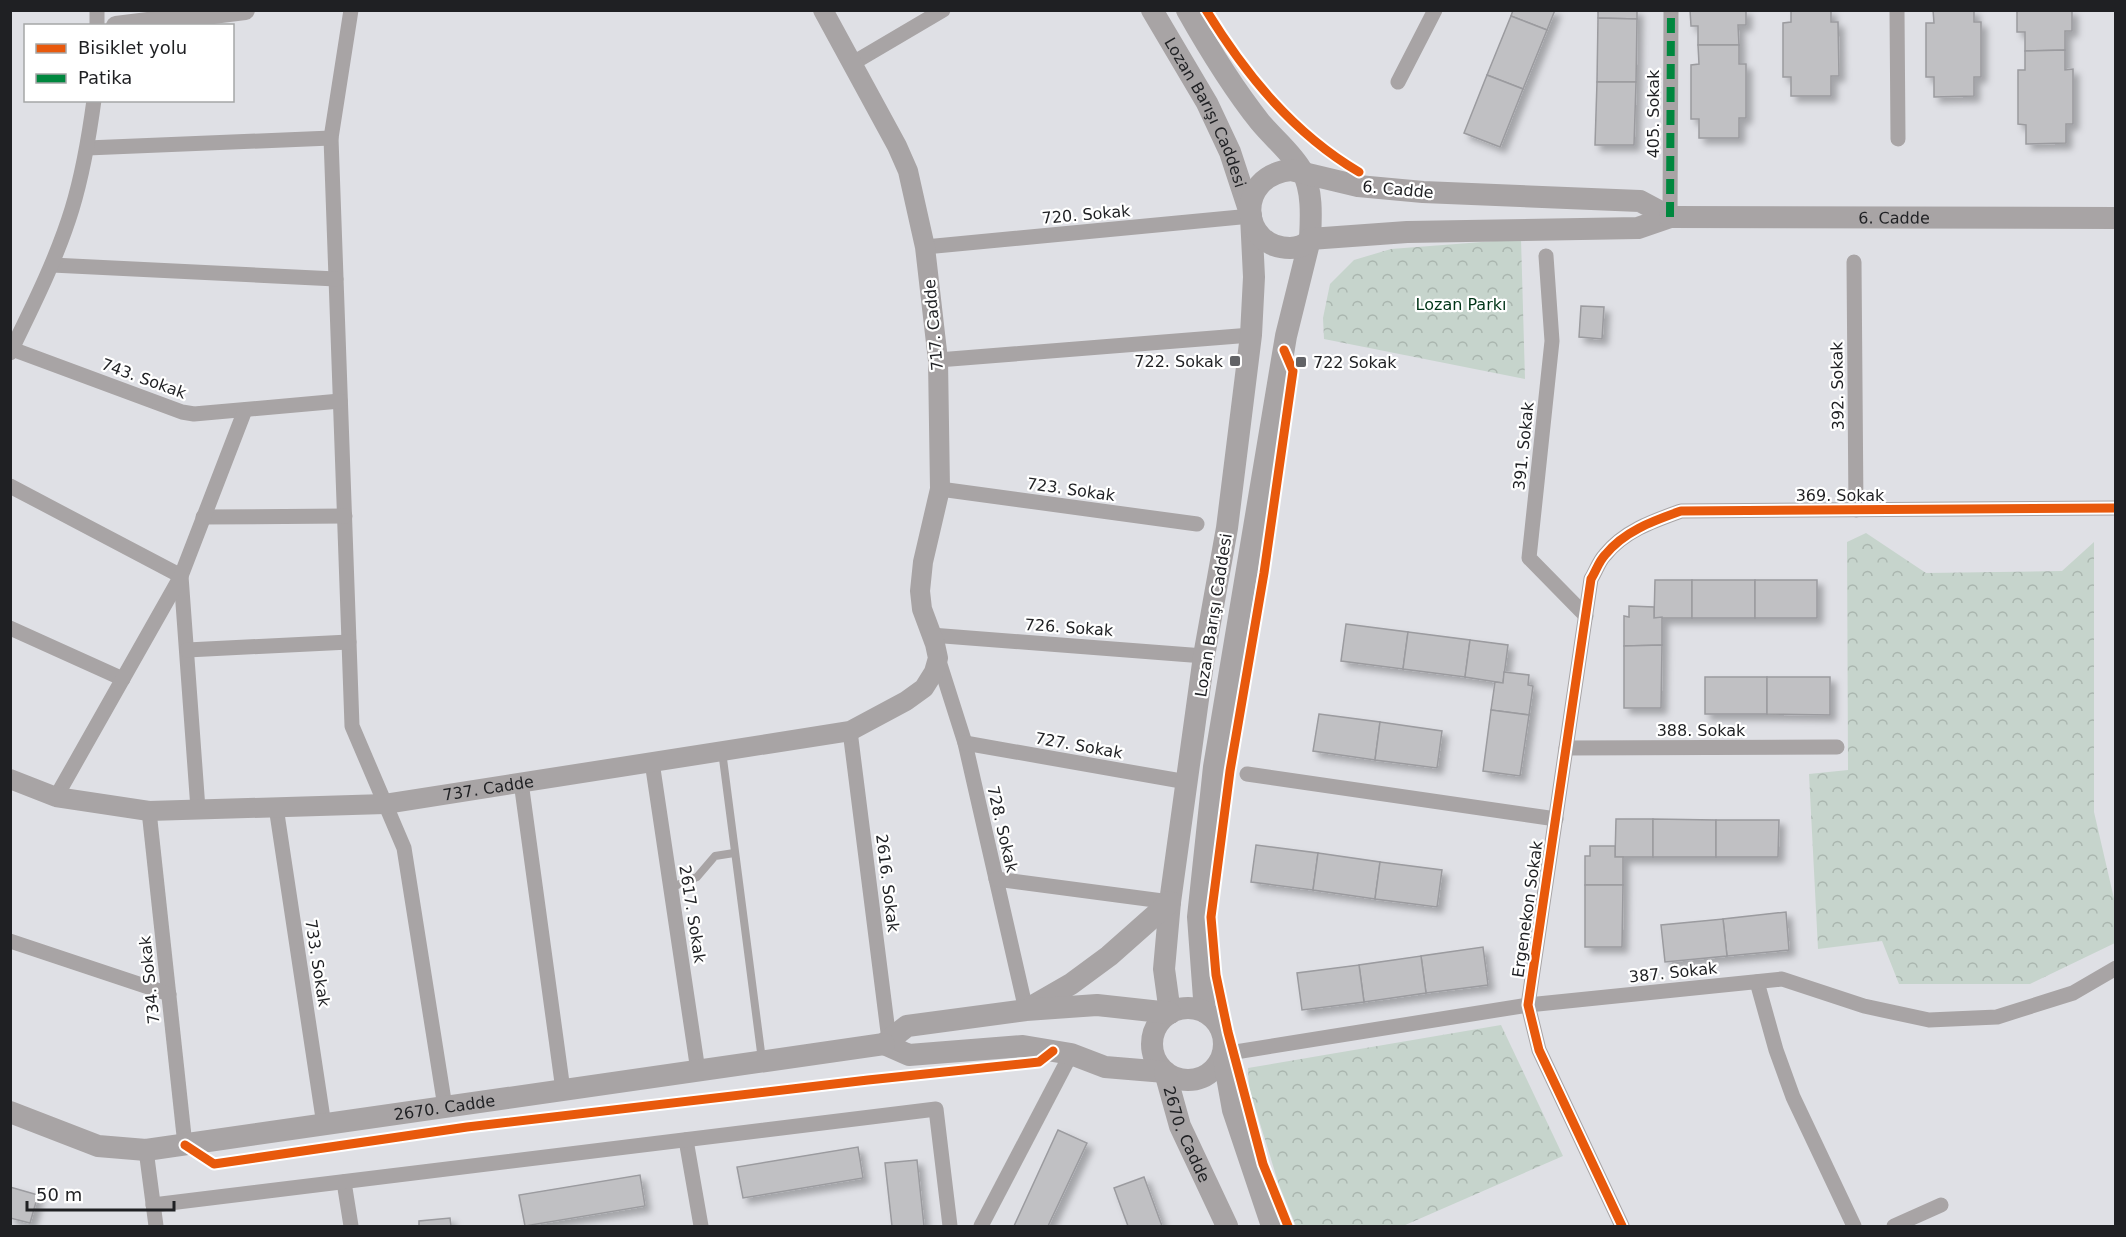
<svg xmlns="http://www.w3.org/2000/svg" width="2126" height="1237" viewBox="0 0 2126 1237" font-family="'DejaVu Sans',sans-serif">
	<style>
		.park { fill: url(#park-crowns) }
		.building { fill: #c0c0c3; stroke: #9b9b9f; stroke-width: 1.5; filter: url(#shadow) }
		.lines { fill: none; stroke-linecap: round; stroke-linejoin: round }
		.service { stroke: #a8a4a5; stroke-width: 8 }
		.minor { stroke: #a8a4a5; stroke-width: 15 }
		.tertiary { stroke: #a8a4a5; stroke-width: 20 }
		.secondary { stroke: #a8a4a5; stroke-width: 22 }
		.quiet { stroke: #00873e; stroke-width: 8; stroke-dasharray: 15 8; stroke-linecap: butt }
		.cycleway-casing { stroke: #fff; stroke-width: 13 }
		.cycleway { stroke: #e8590c; stroke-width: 9 }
		.poi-dot { fill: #626367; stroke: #fff; stroke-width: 2 }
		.labels { text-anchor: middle; stroke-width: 4.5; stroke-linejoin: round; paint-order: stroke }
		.street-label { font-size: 16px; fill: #1f2023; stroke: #fff }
		.park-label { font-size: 16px; fill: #003417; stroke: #fff }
		.poi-label { font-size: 16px; fill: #1f2023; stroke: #fff; text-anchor: end }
	</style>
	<defs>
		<pattern id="park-crowns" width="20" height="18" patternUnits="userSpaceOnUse" patternTransform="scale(1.5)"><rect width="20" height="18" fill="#c6d4cc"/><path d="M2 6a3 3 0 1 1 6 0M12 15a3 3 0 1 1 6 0" fill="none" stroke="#aab6af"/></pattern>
		<filter id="shadow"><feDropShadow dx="5.5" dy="5.5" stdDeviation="3" flood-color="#0004"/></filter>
	</defs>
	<rect width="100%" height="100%" fill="#dfe0e5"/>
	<!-- park -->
	<g class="park">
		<path d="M1521,239L1525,379L1324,339L1323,318L1330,284L1354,260L1391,249Z"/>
		<path d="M1866,533L1926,573L2062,571L2094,542V812L2115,903V943L2030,984H1899L1882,941L1818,949L1809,774L1848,770L1847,542Z"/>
		<path d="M1501,1025L1563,1156L1403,1226H1296L1279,1185L1249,1088L1248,1068Z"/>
	</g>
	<!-- building -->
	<g class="building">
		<path d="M1513,10H1555L1547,30L1511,16Z"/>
		<path d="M1598,10H1637V19L1598,18Z"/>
		<path d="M1690,10H1746V25H1738L1739,45H1698V26H1691Z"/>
		<path d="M1791,10H1831V22H1838L1839,76H1831V96H1791V77H1783V23L1791,22Z"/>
		<path d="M1933,10H1974V22H1981V77H1974V96L1934,97V77H1926V23H1934Z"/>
		<path d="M2017,10H2072V31H2065V50L2025,51V32H2017Z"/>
		<path d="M1511,16L1547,30L1523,89L1487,75Z"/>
		<path d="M1598,18L1637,19L1636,82H1597Z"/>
		<path d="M1698,45H1739V64H1746V118H1739V138H1699V119H1691V65L1699,64Z"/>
		<path d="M2065,50V70L2073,69V124H2066V143L2026,144V125L2018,124V70H2025V51Z"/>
		<path d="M1487,75L1523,89L1500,147L1464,133Z"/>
		<path d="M1597,82H1636L1634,145H1595Z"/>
		<path d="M1581,306L1604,307L1602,339L1579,337Z"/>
		<path d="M1655,580H1692V618H1654Z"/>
		<rect x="1692" y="580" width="63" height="38"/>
		<rect x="1755" y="580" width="62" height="38"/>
		<path d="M1629,606L1654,607V618L1662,617V645L1624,646V616L1629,617Z"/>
		<path d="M1346,624L1408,632L1403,669L1341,661Z"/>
		<path d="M1408,632L1470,640L1465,677L1403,669Z"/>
		<path d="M1470,640L1508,645L1503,683L1465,677Z"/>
		<path d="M1662,645L1661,708H1624V646Z"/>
		<path d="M1504,672L1529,675L1528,685L1533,686L1529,715L1491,710L1495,682L1503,683Z"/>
		<rect x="1705" y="677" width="62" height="37"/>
		<path d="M1767,677H1830V715L1767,714Z"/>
		<path d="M1491,710L1529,715L1520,776L1483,771Z"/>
		<path d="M1319,714L1380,722L1375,760L1313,751Z"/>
		<path d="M1380,722L1442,731L1437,768L1375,760Z"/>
		<path d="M1616,819H1653V857H1615Z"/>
		<path d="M1653,819L1716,820V857H1653Z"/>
		<path d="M1716,820H1779L1778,857H1716Z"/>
		<path d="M1256,845L1318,853L1313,890L1251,882Z"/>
		<path d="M1590,846H1615V857H1623V885H1585V856H1590Z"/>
		<path d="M1318,853L1380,862L1375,899L1313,890Z"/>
		<path d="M1380,862L1442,870L1437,907L1375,899Z"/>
		<path d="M1585,885H1623L1622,947H1585Z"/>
		<path d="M1786,912L1789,950L1727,956L1723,919Z"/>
		<path d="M1723,919L1727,956L1665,962L1661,925Z"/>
		<path d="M1483,947L1488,985L1426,993L1421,956Z"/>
		<path d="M1421,956L1426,993L1364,1002L1359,965Z"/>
		<path d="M1359,965L1364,1002L1302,1010L1297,973Z"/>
		<path d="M1058,1130L1087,1143L1048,1226H1014Z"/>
		<path d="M858,1147L863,1178L743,1198L737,1167Z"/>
		<path d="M917,1160L924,1226H892L885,1163Z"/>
		<path d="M640,1175L645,1206L525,1226L519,1195Z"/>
		<path d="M1144,1177L1162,1226H1128L1114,1188Z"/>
		<path d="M10,1187L38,1195L30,1223L10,1218Z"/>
		<path d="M450,1218L451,1226H419V1221Z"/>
	</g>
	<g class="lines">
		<!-- service -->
		<g class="service">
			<path d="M722,751L762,1060"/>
			<path d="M670,888L697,877L715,856L734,853"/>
		</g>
		<!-- minor -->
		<g class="minor">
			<path d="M97,10V26"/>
			<path d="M351,10L331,138L352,726L404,848L445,1107"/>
			<path d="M1897,10L1898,139"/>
			<path d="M853,63L943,10"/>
			<path d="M1398,82L1435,10"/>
			<path d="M87,148L331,138"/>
			<path d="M1670,217L1671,10"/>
			<path d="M925,247L1251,216"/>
			<path d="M1546,256L1552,341L1529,558L1586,616"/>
			<path d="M1854,262L1856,510"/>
			<path d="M52,265L336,279"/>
			<path d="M12,349L182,412L194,414L340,401"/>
			<path d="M10,353C33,306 57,258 72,209C83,173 89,137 94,100"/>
			<path d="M938,360L1251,335"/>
			<path d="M10,486L181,576L198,809"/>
			<path d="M940,489L1197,524"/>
			<path d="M203,517L345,516"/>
			<path d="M10,628L123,679"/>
			<path d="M931,635L1204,656"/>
			<path d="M187,650L349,642"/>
			<path d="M938,658L965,743L1026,1010"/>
			<path d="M850,731L889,1040"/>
			<path d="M965,743L1187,782"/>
			<path d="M1566,748L1837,747"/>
			<path d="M652,762L698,1071"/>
			<path d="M1247,774L1556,819"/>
			<path d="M521,782L563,1090"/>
			<path d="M56,797L181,576L245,410"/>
			<path d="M276,807L324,1125"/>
			<path d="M149,811L185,1145"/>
			<path d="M996,879L1170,902"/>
			<path d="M10,941L169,994"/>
			<path d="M1757,982L1776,1050L1793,1097L1854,1226"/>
			<path d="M1223,1054L1528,1005L1782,979L1864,1006L1929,1020L1997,1017L2073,993L2116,968"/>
			<path d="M686,1140L701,1226"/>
			<path d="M146,1150L156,1226"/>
			<path d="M344,1182L351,1226"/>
			<path d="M153,1205L936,1109L950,1226"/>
			<path d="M981,1226L1071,1054"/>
			<path d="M1622,1226L1539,1050L1528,1005L1591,579C1596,571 1599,561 1605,555C1624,531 1653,521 1681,511L2116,508"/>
			<path d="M1894,1226L1941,1205"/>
		</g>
		<!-- tertiary -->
		<g class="tertiary">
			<path d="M116,26L245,10"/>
			<path id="s1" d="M10,779L56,797L149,811L385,804L850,731L906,701L924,688L934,672L938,658L935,644L922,609L920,591L923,562L940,489L938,360L925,247L908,171L897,146L823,10"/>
		</g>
		<!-- secondary -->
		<g class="secondary">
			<path id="s2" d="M1152,10L1207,103L1230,152L1251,216L1254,277L1251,335L1227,528L1204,656L1170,902L1164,969L1170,1013"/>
			<path d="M1187,10C1209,49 1233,88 1260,122C1273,138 1293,154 1302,171C1313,190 1311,219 1310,239L1286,336L1214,767L1198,917L1205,1012"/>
			<path d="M1291,170L1358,186L1423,192L1640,201L1670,217L1638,228L1407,232L1310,239C1305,246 1298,248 1290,248C1240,248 1234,176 1291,170Z"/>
			<path id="s3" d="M1670,217L2116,218"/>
			<path d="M1031,1007L1071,984L1109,956L1170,902"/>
			<circle cx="1188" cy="1044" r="36"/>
			<path d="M1223,1054L1233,1110L1272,1226"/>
			<path d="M1165,1072L1105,1067L1071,1054L1023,1046L909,1055L884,1044L907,1026L1026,1010L1097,1005L1170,1013"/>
			<path id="s4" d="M1165,1072L1180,1126L1227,1226"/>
			<path id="s5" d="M10,1112L98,1146L146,1150L884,1044"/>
		</g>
		<!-- quiet -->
		<path class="quiet" d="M1670,217L1671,10"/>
		<!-- cycleway casing -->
		<g class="cycleway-casing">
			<g id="cycleway">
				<path d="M1206,10C1246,75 1293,133 1359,172"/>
				<path d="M1284,350L1293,371L1264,573L1230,771L1211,917L1216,975L1228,1032L1263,1164L1288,1226"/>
				<path d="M185,1145L214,1164L467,1127L868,1080L1039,1062L1053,1051"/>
				<path d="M1622,1226L1539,1050L1528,1005L1591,579C1596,571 1599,561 1605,555C1624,531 1653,521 1681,511L2116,508"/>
			</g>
		</g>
		<!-- cycleway -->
		<use href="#cycleway" class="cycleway"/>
	</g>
	<!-- markers -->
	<g class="poi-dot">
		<rect x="1229" y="355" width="12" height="12" rx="3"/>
		<rect x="1295" y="356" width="12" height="12" rx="3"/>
	</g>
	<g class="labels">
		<!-- street labels -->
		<g class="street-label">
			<text dy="6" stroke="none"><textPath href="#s2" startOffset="116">Lozan Barışı Caddesi</textPath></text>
			<text transform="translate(1653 114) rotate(-90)" y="6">405. Sokak</text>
			<text transform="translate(1398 189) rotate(5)" y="6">6. Cadde</text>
			<text transform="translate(1086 214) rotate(-5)" y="6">720. Sokak</text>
			<text dy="6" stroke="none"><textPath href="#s3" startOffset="224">6. Cadde</textPath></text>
			<text transform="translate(933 325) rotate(-95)" y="6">717. Cadde</text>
			<text transform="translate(144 378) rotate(20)" y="6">743. Sokak</text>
			<text transform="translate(1837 386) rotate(-91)" y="6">392. Sokak</text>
			<text transform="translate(1523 446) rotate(-84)" y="6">391. Sokak</text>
			<text transform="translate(1071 489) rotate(8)" y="6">723. Sokak</text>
			<text x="1840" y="501">369. Sokak</text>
			<text transform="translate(1213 615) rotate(-81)" y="6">Lozan Barışı Caddesi</text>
			<text transform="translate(1069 627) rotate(4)" y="6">726. Sokak</text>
			<text x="1701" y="736">388. Sokak</text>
			<text transform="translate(1079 745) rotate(10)" y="6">727. Sokak</text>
			<text dy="6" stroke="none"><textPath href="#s1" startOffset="484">737. Cadde</textPath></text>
			<text transform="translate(1003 829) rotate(77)" y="6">728. Sokak</text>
			<text transform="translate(888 883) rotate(83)" y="6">2616. Sokak</text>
			<text transform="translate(1527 909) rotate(-82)" y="6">Ergenekon Sokak</text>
			<text transform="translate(693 914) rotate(81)" y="6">2617. Sokak</text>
			<text transform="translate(318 963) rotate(81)" y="6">733. Sokak</text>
			<text transform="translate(1673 972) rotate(-6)" y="6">387. Sokak</text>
			<text transform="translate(149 980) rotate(-96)" y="6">734. Sokak</text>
			<text dy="6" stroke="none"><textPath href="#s5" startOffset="444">2670. Cadde</textPath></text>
			<text dy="6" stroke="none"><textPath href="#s4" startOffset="66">2670. Cadde</textPath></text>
		</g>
		<!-- park labels -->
		<g class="park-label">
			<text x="1461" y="310">Lozan Parkı</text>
		</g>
		<!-- poi labels -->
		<g class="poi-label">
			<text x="1223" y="367">722. Sokak</text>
			<text x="1313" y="368" text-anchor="start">722 Sokak</text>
		</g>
	</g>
	<!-- border -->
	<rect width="2126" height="1237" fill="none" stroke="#1f2023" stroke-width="24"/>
	<!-- legend -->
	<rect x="24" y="24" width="210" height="78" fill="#ffffff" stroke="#a5a6a7" stroke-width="1.5"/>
	<rect x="36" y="44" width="30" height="9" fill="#e8590c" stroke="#a5a6a7" stroke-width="1.5"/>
	<text x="78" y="54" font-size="18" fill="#1f2023">Bisiklet yolu</text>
	<rect x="36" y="74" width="30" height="9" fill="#00873e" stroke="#a5a6a7" stroke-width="1.5"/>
	<text x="78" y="84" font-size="18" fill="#1f2023">Patika</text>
	<!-- scale -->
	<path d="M27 1201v9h147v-9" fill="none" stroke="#1f2023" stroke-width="3"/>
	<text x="36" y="1201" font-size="18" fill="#1f2023" stroke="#ffffff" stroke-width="4.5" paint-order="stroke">50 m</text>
</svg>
